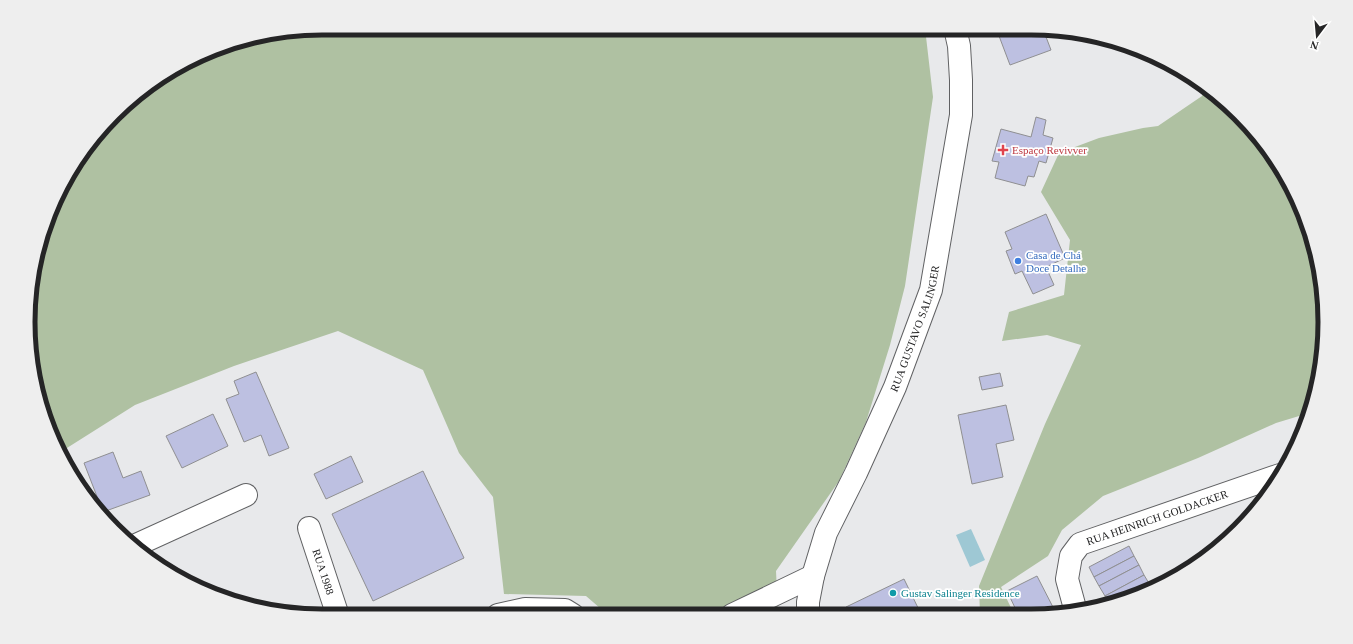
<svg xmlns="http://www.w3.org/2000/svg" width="1353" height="644" viewBox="0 0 1353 644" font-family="Georgia,serif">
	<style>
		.forest { fill: #afc1a2 }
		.water { fill: #9ec8d4 }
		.building { fill: #bdc0e1; stroke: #8f8f91 }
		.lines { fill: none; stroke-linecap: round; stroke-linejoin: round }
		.minor-casing { stroke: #606163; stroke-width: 24 }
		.minor { stroke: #fff; stroke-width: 22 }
		.health-dot { fill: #e0444e; stroke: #fff; stroke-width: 1.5 }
		.shop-dot { fill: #3f7fe0; stroke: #fff; stroke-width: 1.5 }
		.culture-dot { fill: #0f9aa8; stroke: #fff; stroke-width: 1.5 }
		.labels { text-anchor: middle; stroke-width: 3.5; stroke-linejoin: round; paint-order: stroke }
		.health-label { font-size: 11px; fill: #be3a42; stroke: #fff; text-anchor: start }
		.shop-label { font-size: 11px; fill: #366cbe; stroke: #fff; text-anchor: start }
		.street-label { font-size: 11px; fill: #252526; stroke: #fff }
		.culture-label { font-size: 11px; fill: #0d838f; stroke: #fff; text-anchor: start }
		.rim { fill: none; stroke: #252526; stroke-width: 5 }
	</style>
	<rect width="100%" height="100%" fill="#e8e9eb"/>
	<!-- forest -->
	<g class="forest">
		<path d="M322,28H925L933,97L905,286L890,345L866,422L839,481L776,571L778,614L608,615L586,596L504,594L493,497L459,453L423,370L338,331L234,366L135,405L59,453L31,361L34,264L68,175L101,128L143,89L227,44Z"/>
		<path d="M1205,87L1239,114L1276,159L1303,210L1319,265L1325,322L1319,380L1309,413L1276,423L1198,458L1103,496L1062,530L1048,556L1001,587L1014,614H980L979,586L1045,424L1081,345L1047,335L1002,341L1009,312L1064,295L1070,240L1041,192L1059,153L1099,138L1143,128L1158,126L1202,96Z"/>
	</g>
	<!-- water -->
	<path class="water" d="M971,529L985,560L970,567L956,535Z"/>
	<!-- building -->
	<g class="building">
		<path d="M996,28L1043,29L1051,50L1010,65Z"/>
		<path d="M1036,117L1046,120L1043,135L1053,138L1046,163L1039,161L1034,177L1028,176L1025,186L995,178L999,162L992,161L1001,129L1031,137Z"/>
		<path d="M1046,214L1065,258L1046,267L1054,285L1033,294L1022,271L1015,274L1006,251L1012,249L1005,232Z"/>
		<path d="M256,372L289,448L269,456L261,435L244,442L226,399L239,394L234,381Z"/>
		<path d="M1000,373L1003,386L982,390L979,377Z"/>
		<path d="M1006,405L1014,440L996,444L1003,477L972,484L958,415Z"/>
		<path d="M213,414L228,446L182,468L166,436Z"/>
		<path d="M113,452L123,478L141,471L150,495L103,512L84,463Z"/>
		<path d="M351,456L363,482L326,499L314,474Z"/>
		<path d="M423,471L464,558L373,601L332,514Z"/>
		<path d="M1129,546L1134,556L1094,577L1089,567Z"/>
		<path d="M1134,556L1139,565L1099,586L1094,577Z"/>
		<path d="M1139,565L1144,575L1105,596L1099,586Z"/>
		<path d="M1144,575L1150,585L1123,599L1108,603L1105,596Z"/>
		<path d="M1037,576L1056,613L1018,614L1007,591Z"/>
		<path d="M904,579L921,614H849L846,607Z"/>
		<path d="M1150,585L1152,589L1144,594L1123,599Z"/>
	</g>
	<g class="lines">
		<!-- minor casing -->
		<g class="minor-casing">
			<g id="minor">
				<path id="s1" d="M309,528L338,616"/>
				<path d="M134,546L246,495"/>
				<path id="s2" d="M1076,612L1067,579L1071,556L1080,544L1280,475"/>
				<path id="s3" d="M808,614V602L813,576L826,533L856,473L895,387L931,290L961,115V80L959,46L955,28"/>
				<path d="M498,615L525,609L565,610L573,615"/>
				<path d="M732,615L813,576"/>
			</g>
		</g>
		<!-- minor -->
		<use href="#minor" class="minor"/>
	</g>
	<!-- markers -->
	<path class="health-dot" d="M1001 144h4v4h4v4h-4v4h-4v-4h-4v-4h4z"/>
	<circle class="shop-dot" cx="1018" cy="261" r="4"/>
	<circle class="culture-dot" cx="893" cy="593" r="4"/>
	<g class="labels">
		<!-- health labels -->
		<g class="health-label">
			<text x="1012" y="154">Espaço Revivver</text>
		</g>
		<!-- shop labels -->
		<g class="shop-label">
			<text x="1026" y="259">Casa de Chá<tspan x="1026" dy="13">Doce Detalhe</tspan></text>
		</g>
		<!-- street labels -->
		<g class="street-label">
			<text dy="4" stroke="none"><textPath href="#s3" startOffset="307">RUA GUSTAVO SALINGER</textPath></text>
			<text dy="4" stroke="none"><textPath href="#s2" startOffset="154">RUA HEINRICH GOLDACKER</textPath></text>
			<text dy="4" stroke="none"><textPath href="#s1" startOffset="46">RUA 1988</textPath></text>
		</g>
		<!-- culture labels -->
		<g class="culture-label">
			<text x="901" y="597">Gustav Salinger Residence</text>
		</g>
	</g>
	<!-- crop -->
	<path d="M0 0H1353V644H0ZM322 35H1031A287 287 0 0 1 1318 322V322A287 287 0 0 1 1031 609H322A287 287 0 0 1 35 322V322A287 287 0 0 1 322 35Z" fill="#eee" fill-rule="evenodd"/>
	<path class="rim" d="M322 35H1031A287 287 0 0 1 1318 322V322A287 287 0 0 1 1031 609H322A287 287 0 0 1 35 322V322A287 287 0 0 1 322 35Z"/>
	<!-- north arrow -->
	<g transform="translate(1317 36) rotate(196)" stroke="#ffffff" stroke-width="3" paint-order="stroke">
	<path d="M0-3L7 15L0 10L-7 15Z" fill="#252526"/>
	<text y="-6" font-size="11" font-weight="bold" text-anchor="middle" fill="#252526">N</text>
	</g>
</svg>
